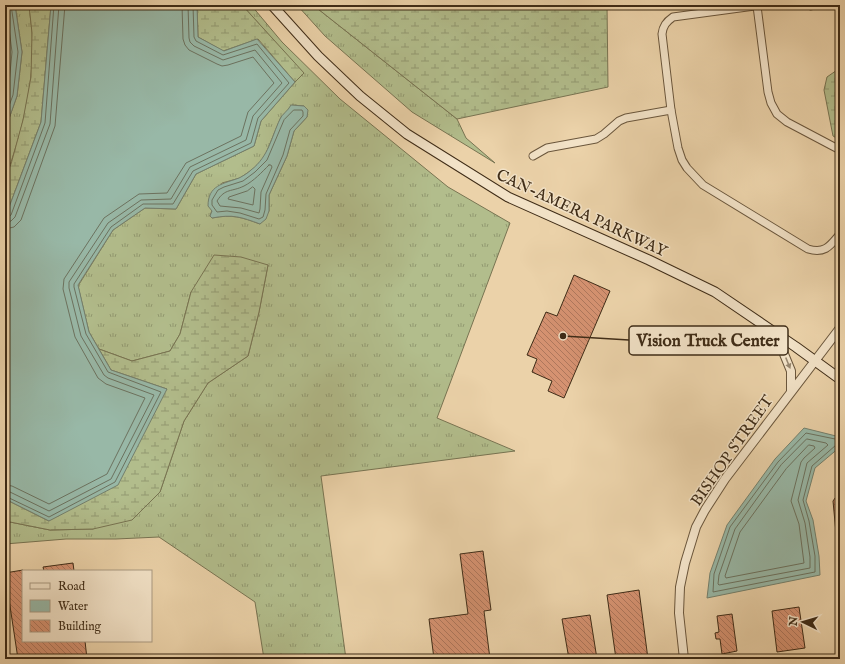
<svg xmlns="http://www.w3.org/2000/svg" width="845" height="664" viewBox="0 0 845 664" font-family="'IM FELL English',serif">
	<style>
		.grass { fill: url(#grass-tufts); stroke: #787452; fill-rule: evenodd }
		.wetland { fill: url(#wetland-marsh); stroke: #787452 }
		.water { fill: #98b8a7; stroke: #74806d }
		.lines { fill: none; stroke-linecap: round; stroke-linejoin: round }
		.shore { stroke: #6c725f; stroke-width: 1 }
		.building { fill: url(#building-back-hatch); stroke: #3f2c17 }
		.minor-casing { stroke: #6a563c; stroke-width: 9 }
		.tertiary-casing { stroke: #6a563c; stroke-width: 10 }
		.secondary-casing { stroke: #3f2c17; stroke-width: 11 }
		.minor { stroke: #f2e2c7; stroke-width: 7 }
		.tertiary { stroke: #f2e2c7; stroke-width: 8 }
		.secondary { stroke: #f2e2c7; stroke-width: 9 }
		.oneway { fill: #98876f }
		.labels { text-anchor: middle; stroke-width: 3; stroke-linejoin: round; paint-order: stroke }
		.street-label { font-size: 16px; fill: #3f2c17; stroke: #f2e2c7 }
		.leader { fill: none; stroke: #3f2c17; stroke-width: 1.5 }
		.callout-dot { fill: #3f2c17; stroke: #f2e2c7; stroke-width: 1.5 }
		.callout { fill: #f2e2c7; stroke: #3f2c17; stroke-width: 1.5 }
		.callout-label { font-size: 17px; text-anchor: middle; font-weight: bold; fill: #3f2c17 }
	</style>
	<defs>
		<pattern id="grass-tufts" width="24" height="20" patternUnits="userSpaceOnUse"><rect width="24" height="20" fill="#b2bd8c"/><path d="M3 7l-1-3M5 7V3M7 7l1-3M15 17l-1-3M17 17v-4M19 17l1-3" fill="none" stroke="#929a71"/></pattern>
		<pattern id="wetland-marsh" width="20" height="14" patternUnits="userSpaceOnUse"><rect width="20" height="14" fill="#b2bd8c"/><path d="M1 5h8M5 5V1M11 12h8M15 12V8" fill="none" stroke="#929a71"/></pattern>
		<pattern id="building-back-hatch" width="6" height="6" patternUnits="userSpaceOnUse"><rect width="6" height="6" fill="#d59271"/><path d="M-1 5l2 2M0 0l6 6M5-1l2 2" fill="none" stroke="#ae775c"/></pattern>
	</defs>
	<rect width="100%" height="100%" fill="#ebd2a9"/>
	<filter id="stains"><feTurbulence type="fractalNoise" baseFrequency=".005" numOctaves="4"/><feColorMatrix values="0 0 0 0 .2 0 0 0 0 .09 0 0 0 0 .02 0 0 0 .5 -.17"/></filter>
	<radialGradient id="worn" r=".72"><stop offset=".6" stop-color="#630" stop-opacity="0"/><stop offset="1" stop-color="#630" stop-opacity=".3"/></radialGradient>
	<!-- grass -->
	<g class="grass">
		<path d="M15,5H29C30,14 31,23 32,32C35,82 22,133 5,179V130L17,96L22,52Z"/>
		<path d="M242,5H251L282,42L340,99L448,187L510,223L437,418L515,451L321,476L346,659H264L255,602L159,537L116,539H66L5,544V521L50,530L93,529L160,492L184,421L208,383L248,356L259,312L268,265L191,292L180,334L170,351L132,361L99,349L89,332L78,286L113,230L145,208L176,209L196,174L254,146L261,121L303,73ZM292,105L304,106L307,117L294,131L287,156L269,195V211L260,224C241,217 232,214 212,218L210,216L222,183L240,178L253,169L264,158L281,117L288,111Z"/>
		<path d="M297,5H313L457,119L466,138L495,163L412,112L325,36Z"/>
	</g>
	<!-- wetland -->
	<g class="wetland">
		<path d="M29,5H51L41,122L5,218V179L11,164L23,120L31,77L32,33Z"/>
		<path d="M197,5H242L304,73L295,82L258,39L223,51L198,37Z"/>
		<path d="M313,5H607L608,87L457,119Z"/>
		<path d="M840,68V140L833,136L824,90L827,77Z"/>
		<path d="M214,255L241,257L268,265L259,312L248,356L208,383L184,421L160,492L132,520L93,529L50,530L5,521V499L49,521L167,389L111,370L99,349L132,361L170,351L180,334L191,292Z"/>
	</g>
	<!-- water -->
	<g class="water">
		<path d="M5,5H15L22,52L17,96L5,130Z"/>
		<path d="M51,5H197L198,37L224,51L257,39L295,82L261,121L254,146L196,174L176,209L145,208L113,230L78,285L89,332L111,370L167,389L118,485L49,521L5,499V218L41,122Z"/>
		<path d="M291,105L304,106L308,110L307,117L294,131L287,156L269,195V211L266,219L260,224C241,217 233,214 212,218L210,216L212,211L208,206C208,185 223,184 239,178C243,176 248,173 251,170C269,156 271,138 280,119C282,114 288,111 291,105Z"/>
		<path d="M804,428L840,437V447L815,468L806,501L813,520L819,556L820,575L707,598L710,573L727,525L775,459Z"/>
	</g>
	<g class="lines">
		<!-- shore -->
		<g class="shore">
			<path d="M5,102L8,94L12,52L6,5"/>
			<path d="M294,110H302L303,112V116L290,130L283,155L266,194L265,210L263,217L259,219L240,213L227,211L217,212L212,205V200L218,190L224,187L243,181L255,172L267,160L284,120Z"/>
			<path d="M5,117L13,95L18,52L11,5"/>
			<path d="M269,165H271L272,167L261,192L260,209L259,213L241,208L220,206L217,201C225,188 232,192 244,186C254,181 262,172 269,165Z"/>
			<path d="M253,187L255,189L253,205L228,199L229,197L247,191Z"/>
			<path d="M5,218L8,217L11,215L45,123L54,5"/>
			<path d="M5,223L11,221L15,217L50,124L59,5"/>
			<path d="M5,229L14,227L21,220L55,126L65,5"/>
			<path d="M807,439L826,443L828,445L807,463L798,500L805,523L810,557V568L719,585L718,584L719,575L735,529L781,465Z"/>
			<path d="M840,440L806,433L778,462L730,527L714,574L713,592L815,572V556L809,521L803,500L812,466L836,445H840"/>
			<path d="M809,445L814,446L815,448L804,458L801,462L791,501L799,524L804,563L726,578L725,576L740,532L786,469Z"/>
			<path d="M5,485L12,486L49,504L107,474L145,398L106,384L98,378L75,337L63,289L64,279L104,218L139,194L167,193L186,163L241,136L248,112L274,83L253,57L228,65L222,66L217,64L189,50L185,45L183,39L182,5"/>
			<path d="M5,491L10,492L49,511L111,479L154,395L108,378L104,375L81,336L69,288V282L108,223L141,200L171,199L190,167L246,140L253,116L282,83L255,50L223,60L194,46L190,42L189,38L188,5"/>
			<path d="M5,496L49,517L115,482L161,392L108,372L86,334L74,287V284L111,227L143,204H173L193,171L251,143L258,118L289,83L257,44L223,55L196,41L194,37L193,5"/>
		</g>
	</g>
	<!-- building -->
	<g class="building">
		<path d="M574,275L610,291L564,398L548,391L552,381L532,372L537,359L527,355L546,312L557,316Z"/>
		<path d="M840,491V533H836L833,501Z"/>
		<path d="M483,551L491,610L484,611L490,659H434L429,619L468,614L460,554Z"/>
		<path d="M73,563L74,571H44L43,567Z"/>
		<path d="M23,570V641H85L87,659H18L5,573Z"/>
		<path d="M639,590L648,659H616L607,595Z"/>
		<path d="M799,607L805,648L777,652L772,611Z"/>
		<path d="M732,614L737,651L722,654L720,639H716L715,633L719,632L717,616Z"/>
		<path d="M590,615L597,659H569L562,619Z"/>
	</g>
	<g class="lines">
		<!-- minor casing -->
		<g class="minor-casing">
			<g id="minor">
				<path d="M762,5L673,17C666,22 663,26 662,34L671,110L678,148L682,160L687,168L703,185L808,249C825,254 830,246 840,234"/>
				<path d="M808,5L811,6"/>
				<path d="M757,6L768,92L771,103L777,114L787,122L840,150"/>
				<path d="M533,156L547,148L596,139L604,134L619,121L626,118L671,110"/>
			</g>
		</g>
		<!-- tertiary casing -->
		<g class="tertiary-casing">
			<g id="tertiary">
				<path d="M779,336L784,354L791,371V391"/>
				<path d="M684,659L679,613L680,587L685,563L696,527L705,510L725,479L840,328"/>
			</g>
		</g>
		<!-- secondary casing -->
		<g class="secondary-casing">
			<path id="secondary" d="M272,5L318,56L360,96L407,134L508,197L649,260L715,292L796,347L840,379"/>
		</g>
		<!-- minor -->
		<use href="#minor" class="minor"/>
		<!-- tertiary -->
		<use href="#tertiary" class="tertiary"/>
		<!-- secondary -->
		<use href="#secondary" class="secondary"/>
	</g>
	<!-- one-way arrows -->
	<defs><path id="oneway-solid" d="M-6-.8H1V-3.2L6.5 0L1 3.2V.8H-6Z"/></defs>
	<use class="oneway" href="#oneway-solid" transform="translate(788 363) rotate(68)"/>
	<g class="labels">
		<!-- street labels -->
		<g class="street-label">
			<text transform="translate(582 212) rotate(25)" y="6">CAN-AMERA PARKWAY</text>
			<text transform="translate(731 450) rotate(-55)" y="6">BISHOP STREET</text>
		</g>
	</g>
	<!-- callouts -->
	<path class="leader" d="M563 336L629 340"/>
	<circle class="callout-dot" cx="563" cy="336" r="4"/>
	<rect class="callout" x="629" y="326" width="159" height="29" rx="4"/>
	<g class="callout-label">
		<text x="708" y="346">Vision Truck Center</text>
	</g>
	<!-- margin -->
	<rect width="845" height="664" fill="none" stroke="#ebd2a9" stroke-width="20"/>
	<rect x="6" y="6" width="833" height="652" fill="none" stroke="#3f2c17" stroke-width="2"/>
	<rect x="10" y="10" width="825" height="644" fill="none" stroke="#3f2c17"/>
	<!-- legend -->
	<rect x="22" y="570" width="130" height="72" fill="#f2e2c7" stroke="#aa9981"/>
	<rect x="30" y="583" width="20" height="6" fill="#f2e2c7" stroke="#aa9981"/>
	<text x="58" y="590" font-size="12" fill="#3f2c17">Road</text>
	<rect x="30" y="600" width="20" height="12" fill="#98b8a7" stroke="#aa9981"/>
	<text x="58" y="610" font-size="12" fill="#3f2c17">Water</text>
	<rect x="30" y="620" width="20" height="12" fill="url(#building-back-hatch)" stroke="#aa9981"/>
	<text x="58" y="630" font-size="12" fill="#3f2c17">Building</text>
	<!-- north arrow -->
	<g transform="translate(803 622) rotate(275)" stroke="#f2e2c7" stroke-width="3" paint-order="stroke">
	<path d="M0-3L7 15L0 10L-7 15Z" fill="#3f2c17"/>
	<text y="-6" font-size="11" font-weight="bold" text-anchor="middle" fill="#3f2c17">N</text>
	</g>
	<rect width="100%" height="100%" filter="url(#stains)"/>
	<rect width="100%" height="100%" fill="url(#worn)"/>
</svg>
